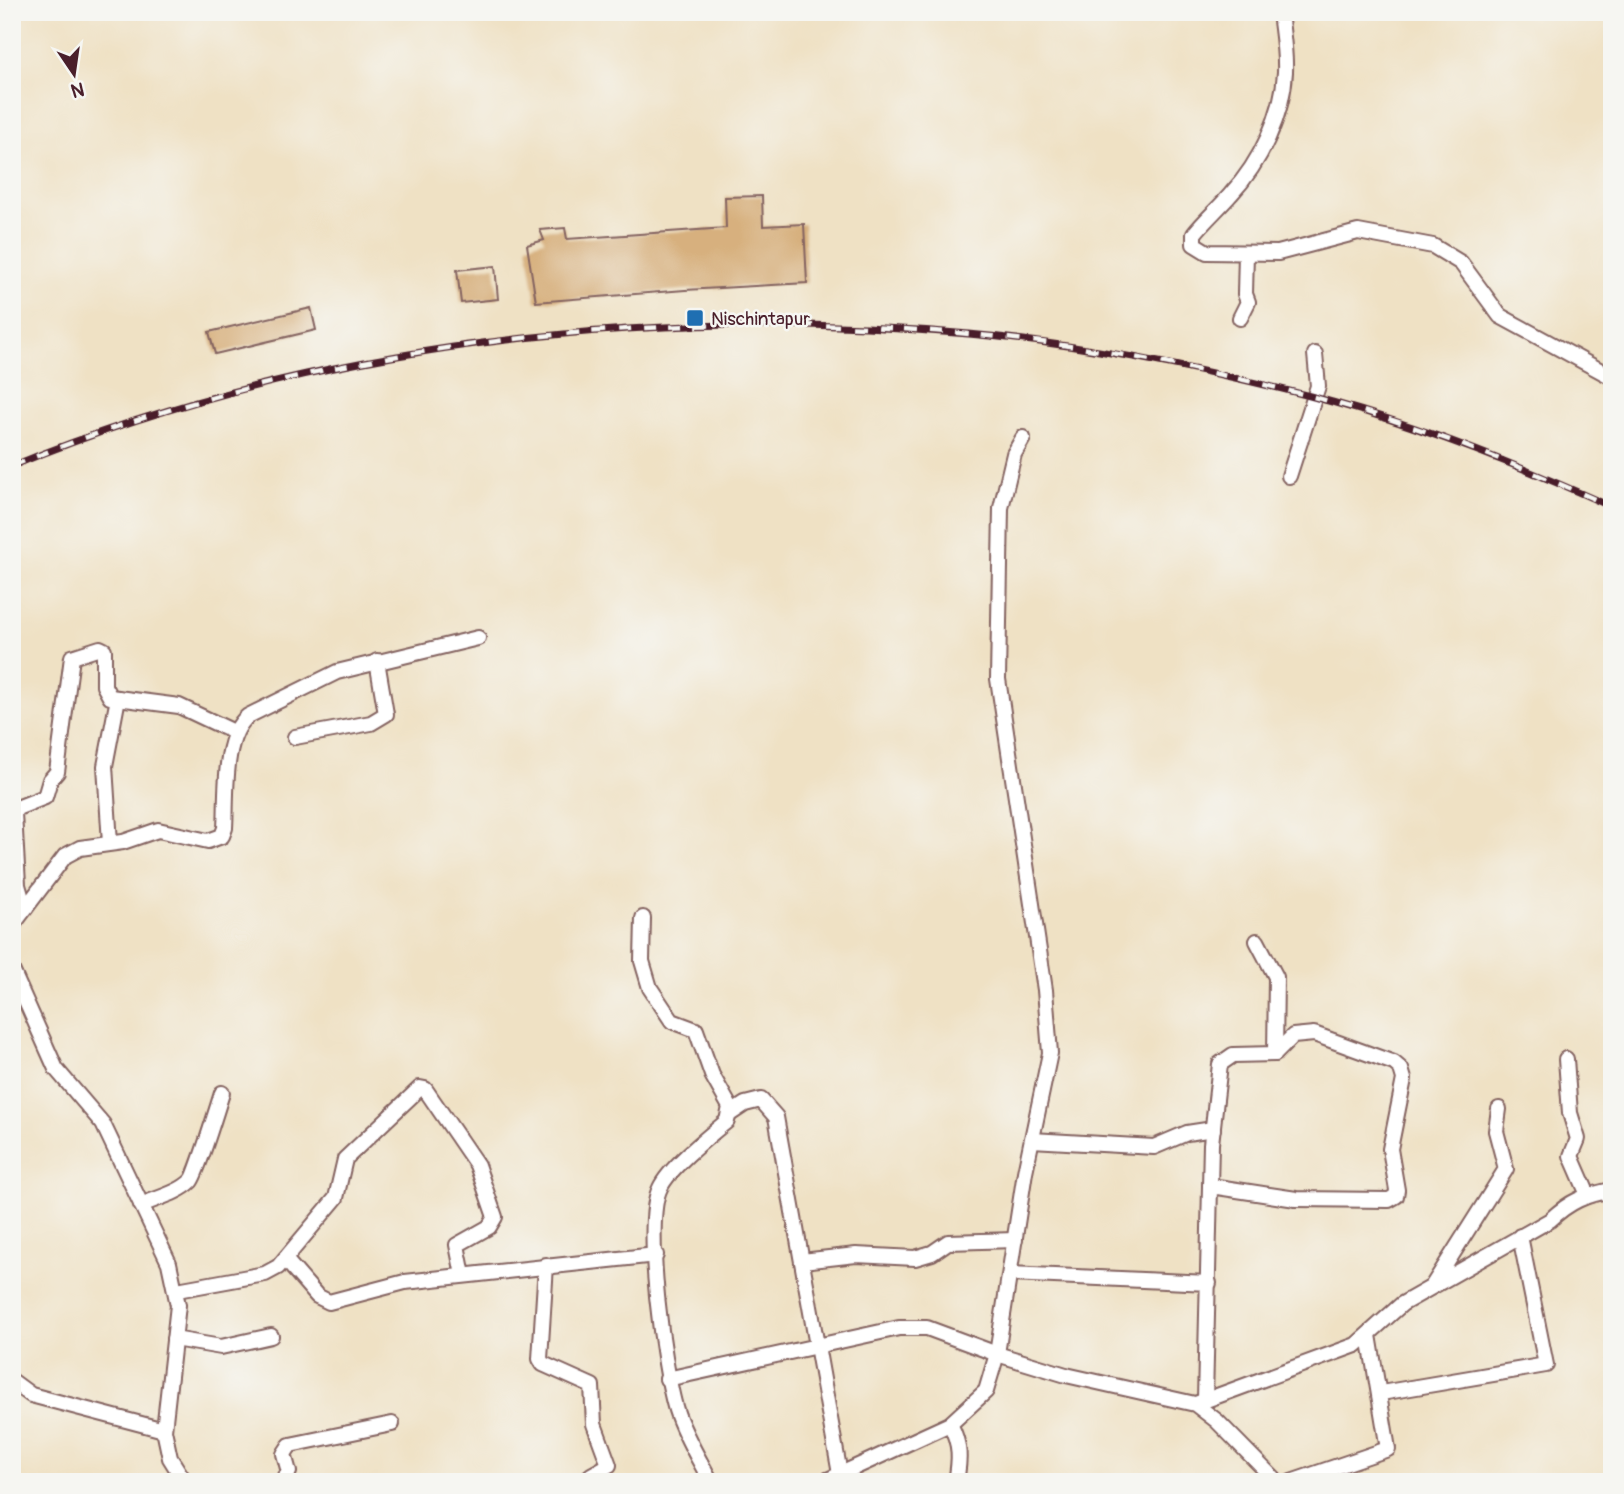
<svg xmlns="http://www.w3.org/2000/svg" width="1624" height="1494" viewBox="0 0 1624 1494" font-family="Pangolin,sans-serif">
	<style>
		.building { fill: #d7b07e }
		.lines { fill: none; stroke-linecap: round; stroke-linejoin: round }
		.street-casing { stroke: #846361; stroke-width: 18 }
		.street { stroke: #fff; stroke-width: 14 }
		.rail-casing { stroke: #4a1f2b; stroke-width: 7 }
		.rail { stroke: #f6f6f2; stroke-width: 4.5; stroke-dasharray: 13; stroke-linecap: butt }
		.poi-dot { fill: #1f6fb2; stroke: #f6f6f2; stroke-width: 2.5 }
		.labels { text-anchor: middle; stroke-width: 5; stroke-linejoin: round; paint-order: stroke }
		.poi-label { font-size: 19px; fill: #4a1f2b; stroke: #f6f6f2; text-anchor: start }
	</style>
	<rect width="100%" height="100%" fill="#f6f6f2"/>
	<filter id="ink" filterUnits="userSpaceOnUse"><feTurbulence type="fractalNoise" baseFrequency=".0143" numOctaves="2"/><feDisplacementMap in="SourceGraphic" scale="14" xChannelSelector="R" yChannelSelector="G"/><feConvolveMatrix kernelMatrix="1 2 1 2 8 2 1 2 1" color-interpolation-filters="sRGB"/></filter>
	<filter id="wash" filterUnits="userSpaceOnUse"><feTurbulence type="fractalNoise" baseFrequency=".00686" numOctaves="4" result="noise"/><feDisplacementMap in="SourceGraphic" scale="28" xChannelSelector="R" yChannelSelector="G"/><feGaussianBlur stdDeviation="1.57" result="paint"/><feColorMatrix in="noise" values="0 0 0 0 0 0 0 0 0 0 0 0 0 0 0 0 0 1.4 0 .05"/><feComposite in="paint" operator="in"/></filter>
	<g filter="url(#wash)">
		<rect width="100%" height="100%" fill="#efe1c4"/>
		<g id="blocks">
			<!-- building -->
			<g class="building">
				<path d="M762,196L763,226L804,224L807,283L685,290L536,302L527,245L544,240L540,230L565,228L567,239L726,228L725,197Z"/>
				<path d="M495,266L498,299L461,303L457,270Z"/>
				<path d="M311,308L316,330L215,354L209,332Z"/>
			</g>
		</g>
	</g>
	<g filter="url(#ink)">
		<use href="#blocks" fill-opacity="0" stroke="#846361" stroke-width="2"/>
		<g class="lines">
			<!-- street casing -->
			<g class="street-casing">
				<g id="street">
					<path d="M1280,12C1282,32 1286,52 1285,72C1283,115 1260,163 1231,194C1219,208 1205,220 1194,234V244L1207,252L1278,253L1358,232L1433,246L1461,263L1500,316L1612,377"/>
					<path d="M1240,318L1248,302L1245,294L1246,253"/>
					<path d="M1289,476L1318,386L1315,354"/>
					<path d="M295,737L371,723L386,714L377,661"/>
					<path d="M110,843L105,766L118,698"/>
					<path d="M25,909L18,885L14,813L17,808L45,797L50,780L57,772L72,657L100,648L104,650V686L110,697L179,706L234,732"/>
					<path d="M643,918L642,961L650,988L672,1021L696,1030L712,1075L730,1107L727,1121C709,1136 670,1167 660,1188C643,1222 664,1371 676,1410C684,1435 699,1459 711,1482"/>
					<path d="M12,926L65,856L80,848L123,842L158,830L208,841L222,836L225,828C227,796 222,737 248,716L337,672L478,638"/>
					<path d="M1257,941L1276,977L1275,1054"/>
					<path d="M12,970L56,1069L103,1124L169,1263L178,1305L164,1430L170,1458L185,1482"/>
					<path d="M1566,1059L1570,1113L1578,1139L1571,1156L1588,1195"/>
					<path d="M730,1114L745,1104L761,1100L776,1117L840,1474"/>
					<path d="M1032,1140L1154,1147L1187,1133L1213,1129"/>
					<path d="M141,1205C157,1198 179,1193 191,1181C196,1177 218,1106 222,1093"/>
					<path d="M285,1259L317,1296L329,1302L405,1282L656,1255"/>
					<path d="M802,1261L856,1255L915,1258L932,1253L948,1242L1015,1240"/>
					<path d="M546,1265L540,1359L543,1364L592,1386L594,1424L609,1465L591,1475L589,1482"/>
					<path d="M1010,1274L1209,1283"/>
					<path d="M1433,1285L1506,1169L1496,1131L1499,1109"/>
					<path d="M177,1290L265,1274L278,1267L336,1198L345,1159L420,1088L425,1089L477,1165L495,1217L489,1227L457,1245L463,1275"/>
					<path d="M174,1339L221,1347L271,1336"/>
					<path d="M667,1379L899,1328H927L997,1354L1066,1375L1195,1404L1217,1421L1277,1482"/>
					<path d="M12,1381L31,1395L164,1430"/>
					<path d="M1381,1393L1546,1365L1520,1236"/>
					<path d="M1205,1400L1211,1144L1220,1064L1233,1055L1275,1054L1293,1036L1314,1034L1394,1063L1401,1069L1404,1079L1390,1149L1397,1190L1396,1196L1389,1200L1296,1199L1211,1186"/>
					<path d="M1198,1403L1356,1345L1402,1304L1550,1220C1570,1201 1585,1195 1612,1190"/>
					<path d="M950,1424C961,1445 960,1459 956,1482"/>
					<path d="M282,1482L289,1472L284,1454L290,1445L392,1424"/>
					<path d="M823,1482L950,1424L986,1391L997,1354L1025,1172L1050,1053L1045,990L998,679L1001,508L1014,454L1023,438"/>
					<path d="M1291,1482L1388,1449L1369,1335"/>
				</g>
			</g>
			<!-- street -->
			<use href="#street" class="street"/>
			<!-- rail casing -->
			<g class="rail-casing">
				<path id="rail" d="M12,466C311,343 649,305 969,334C1083,344 1199,368 1310,396C1414,423 1514,463 1612,507"/>
			</g>
			<!-- rail -->
			<use href="#rail" class="rail"/>
		</g>
	</g>
	<!-- markers -->
	<rect class="poi-dot" x="686" y="309" width="18" height="18" rx="3.5"/>
	<g class="labels">
		<!-- poi labels -->
		<g class="poi-label">
			<text x="711" y="325">Nischintapur</text>
		</g>
	</g>
	<!-- margin -->
	<rect width="1624" height="1494" fill="none" stroke="#f6f6f2" stroke-width="42"/>
	<!-- north arrow -->
	<g transform="translate(74 74) rotate(167)" stroke="#f6f6f2" stroke-width="5" paint-order="stroke">
	<path d="M0-5L12 26L0 18L-12 26Z" fill="#4a1f2b"/>
	<text y="-10" font-size="19" font-weight="bold" text-anchor="middle" fill="#4a1f2b">N</text>
	</g>
</svg>
